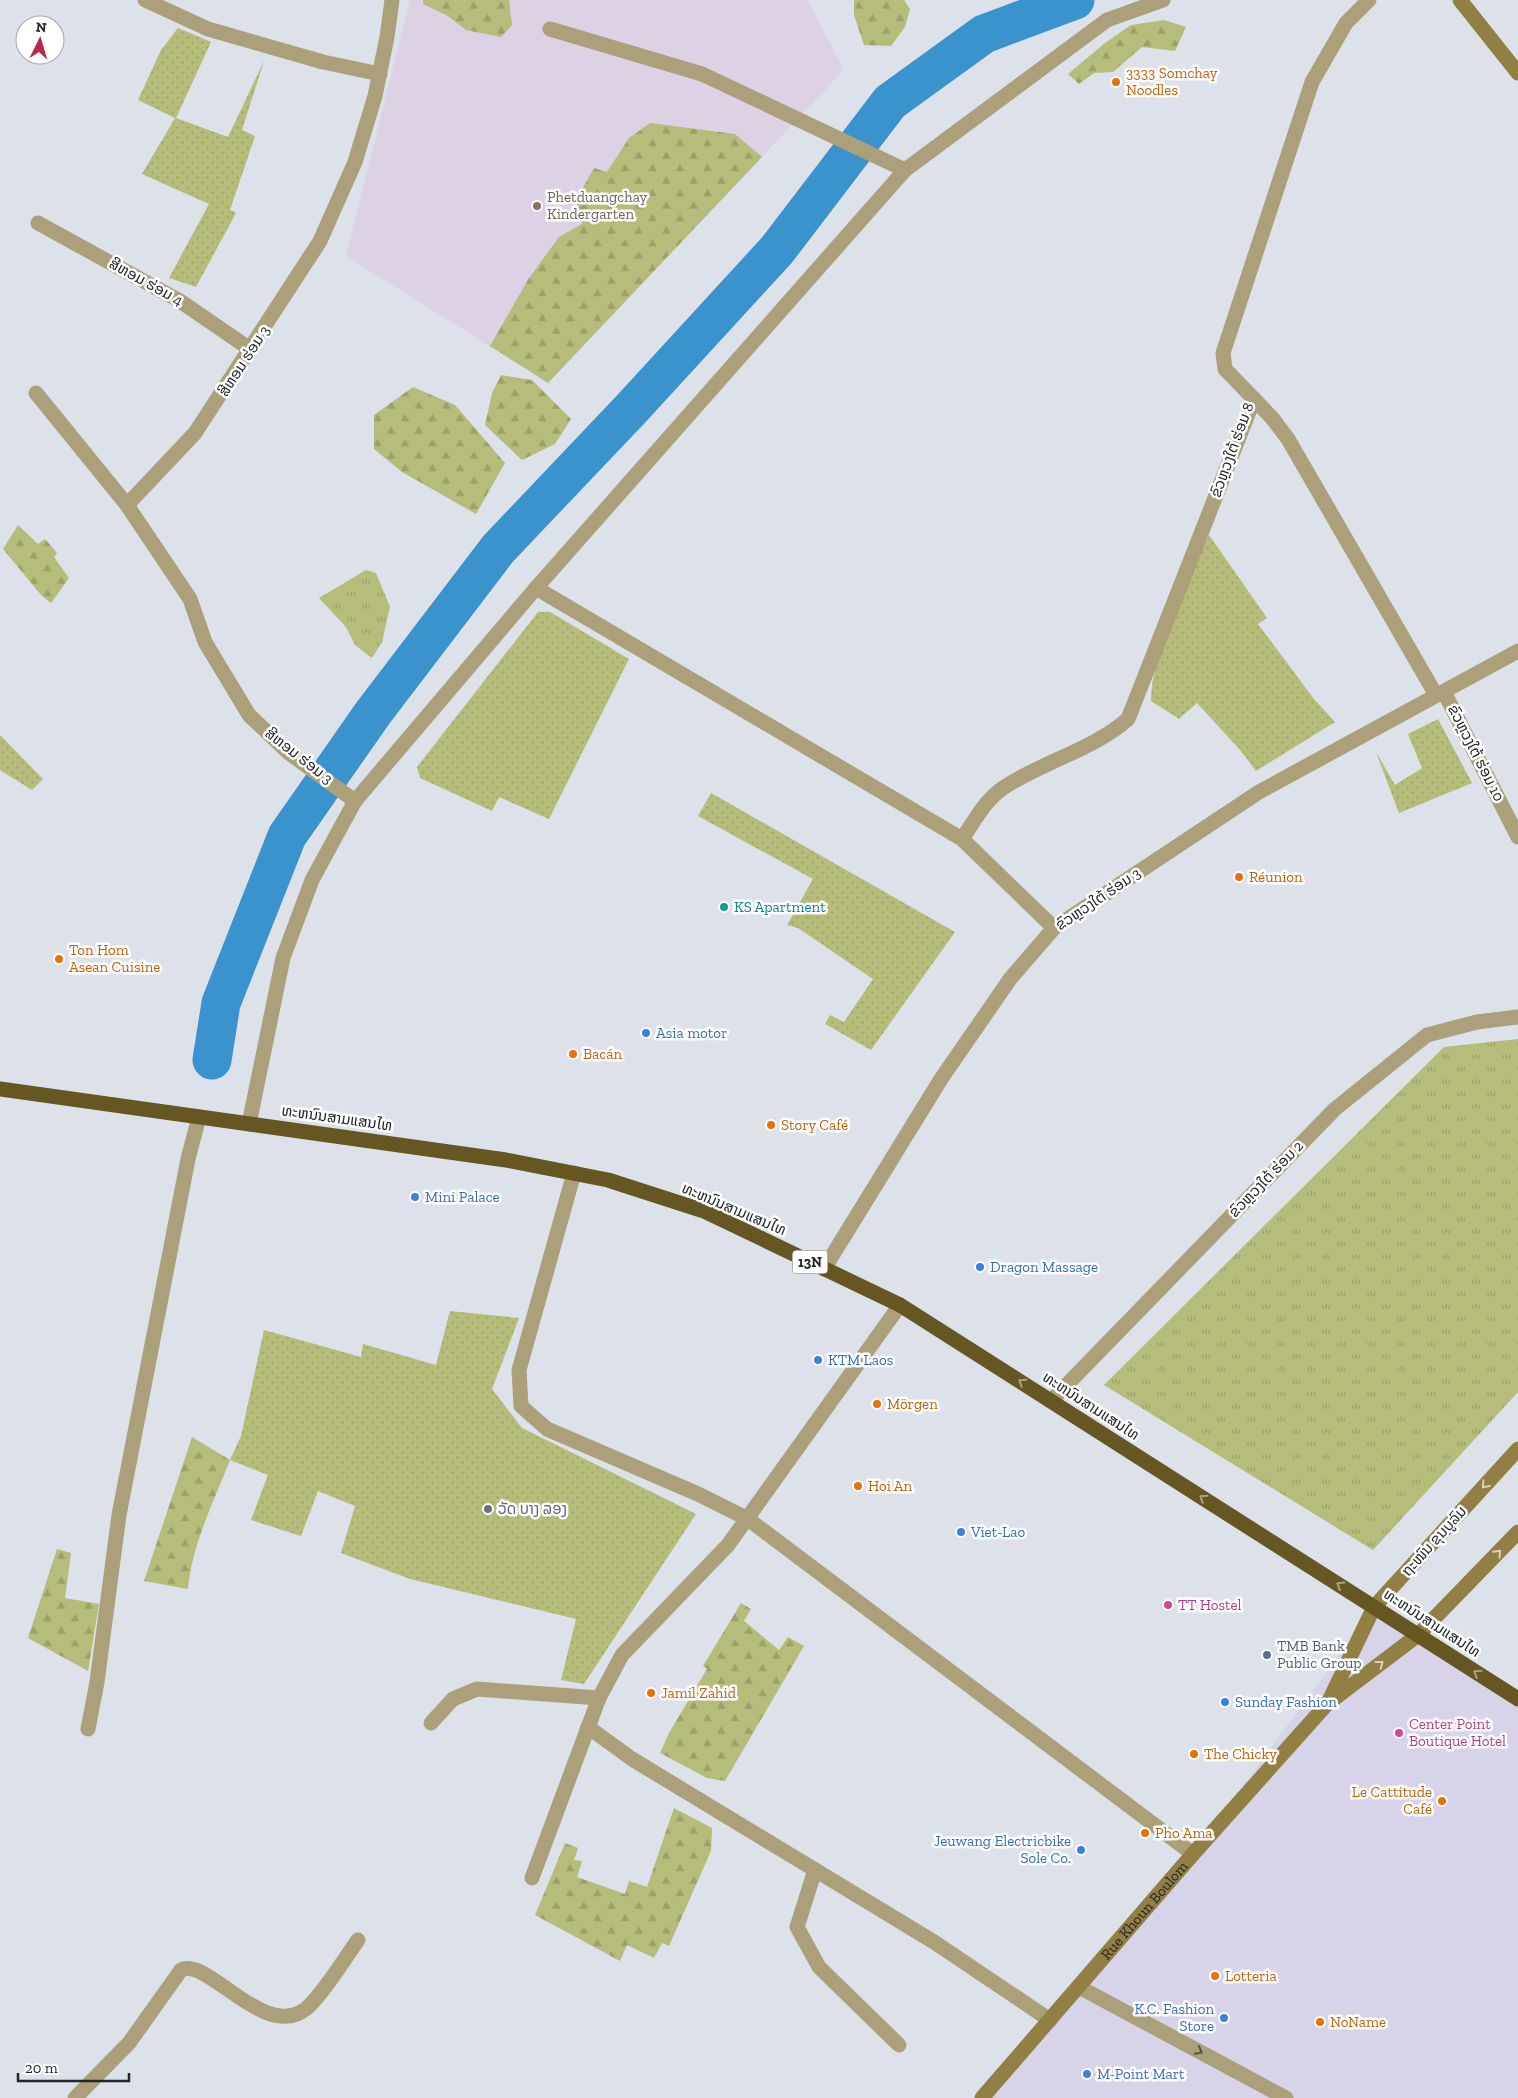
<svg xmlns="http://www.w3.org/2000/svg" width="1518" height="2098" viewBox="0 0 1518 2098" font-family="'Zilla Slab','Noto Sans Lao',serif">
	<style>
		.commercial { fill: #d7d3e9 }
		.education { fill: #ddd1e6 }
		.grass { fill: url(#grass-tufts) }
		.forest { fill: url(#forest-firs) }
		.park { fill: url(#park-dots) }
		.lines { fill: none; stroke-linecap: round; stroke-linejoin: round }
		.canal { stroke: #3b93ce; stroke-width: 39 }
		.lane { stroke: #aba079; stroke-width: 15 }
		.street { stroke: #aba079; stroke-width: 15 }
		.secondary { stroke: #917f44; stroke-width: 15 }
		.highway { stroke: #655622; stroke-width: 15 }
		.oneway { stroke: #aaa285 }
		.oneway2 { stroke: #d8d2be }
		.oneway3 { stroke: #595649 }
		.food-dot { fill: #e8710a; stroke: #fff; stroke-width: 2 }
		.education-dot { fill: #8d6e63; stroke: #fff; stroke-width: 2 }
		.culture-dot { fill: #0f9aa8; stroke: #fff; stroke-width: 2 }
		.shop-dot { fill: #3f7fe0; stroke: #fff; stroke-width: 2 }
		.worship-dot { fill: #6b7280; stroke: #fff; stroke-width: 2 }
		.hotel-dot { fill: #d1479c; stroke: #fff; stroke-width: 2 }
		.service-dot { fill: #5c6f8a; stroke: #fff; stroke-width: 2 }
		.labels { text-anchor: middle; stroke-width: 5; stroke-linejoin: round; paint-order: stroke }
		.shield { fill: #fff; stroke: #656669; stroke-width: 1 }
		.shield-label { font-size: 14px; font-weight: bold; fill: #232529 }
		.food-label { font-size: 15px; fill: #c56008; stroke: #fff; text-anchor: start }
		.education-label { font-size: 15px; fill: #785e54; stroke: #fff; text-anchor: start }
		.street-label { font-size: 15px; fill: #232529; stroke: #fff }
		.culture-label { font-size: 15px; fill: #0d838f; stroke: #fff; text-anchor: start }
		.shop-label { font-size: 15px; fill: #366cbe; stroke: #fff; text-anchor: start }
		.worship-label { font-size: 15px; fill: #5b616d; stroke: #fff; text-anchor: start }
		.hotel-label { font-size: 15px; fill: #b23c85; stroke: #fff; text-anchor: start }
		.service-label { font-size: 15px; fill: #4e5e75; stroke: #fff; text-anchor: start }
	</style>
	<defs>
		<pattern id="grass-tufts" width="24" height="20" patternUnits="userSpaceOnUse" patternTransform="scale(1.25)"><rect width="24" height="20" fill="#b6bc79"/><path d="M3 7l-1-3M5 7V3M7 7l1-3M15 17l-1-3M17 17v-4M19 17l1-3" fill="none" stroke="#9ca169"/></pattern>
		<pattern id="forest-firs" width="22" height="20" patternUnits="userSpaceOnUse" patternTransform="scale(1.25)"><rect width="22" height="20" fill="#b6bc79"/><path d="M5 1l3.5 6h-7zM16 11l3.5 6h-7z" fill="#9ca169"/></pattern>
		<pattern id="park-dots" width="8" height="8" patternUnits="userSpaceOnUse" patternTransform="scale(1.25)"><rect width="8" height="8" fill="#b6bc79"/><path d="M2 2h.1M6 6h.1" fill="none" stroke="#9ca169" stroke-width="1.8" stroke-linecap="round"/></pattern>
	</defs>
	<rect width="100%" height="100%" fill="#dce1ea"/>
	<!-- commercial -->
	<path class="commercial" d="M1374,1607L1518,1700V2098H982L1193,1854Z"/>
	<!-- education -->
	<path class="education" d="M410,0H808L844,70L548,383L346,256Z"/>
	<!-- grass -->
	<g class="grass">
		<path d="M366,570L376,573L390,607L382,642L372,658L355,645L346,627L319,598Z"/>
		<path d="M1518,1039V1392L1373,1550L1104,1385L1444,1047Z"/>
	</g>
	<!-- forest -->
	<g class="forest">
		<path d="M423,0H509L512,25L501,37L466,30L448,16L423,4Z"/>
		<path d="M854,0H904L910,9L905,27L891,46L864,45L854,15Z"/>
		<path d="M1164,20L1186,27L1175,51L1142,47L1113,72L1094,73L1079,84L1068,74L1105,43L1131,25Z"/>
		<path d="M650,123L735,134L762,157L548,383L490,346L529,278L559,237L582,224L576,200L594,168L607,172L629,138Z"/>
		<path d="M501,375L532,380L571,419L555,444L522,460L485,425L492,393Z"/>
		<path d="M413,387L455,405L505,463L476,514L402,472L374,449V415Z"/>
		<path d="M18,525L38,544L45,539L57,553L54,557L69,578L51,603L41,595L3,549Z"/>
		<path d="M192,1437L230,1460C214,1501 192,1544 188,1589L144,1581Z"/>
		<path d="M57,1549L71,1553L65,1598L99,1604L88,1671L28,1638Z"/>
		<path d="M741,1603L751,1609L744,1621L779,1650L788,1637L804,1646L725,1781L707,1778L660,1753L669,1733L707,1669L703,1666Z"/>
		<path d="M674,1808L712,1828L711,1851L669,1946L662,1943L654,1958L627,1945L620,1961L535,1915L565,1843L578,1848L574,1860L582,1861L577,1877L625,1894L629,1881L647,1887Z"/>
	</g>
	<!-- park -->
	<g class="park">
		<path d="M178,28L211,42L176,118L228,137L264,61L242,130L255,136L230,210L236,213L196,287L169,278L209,204L142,174L175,118L138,100L161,50Z"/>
		<path d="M1209,535L1267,618L1258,624L1314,699L1335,722L1256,771L1241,751L1197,703L1179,719L1151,701C1152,649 1187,583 1209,535Z"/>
		<path d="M538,612H550L629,659L549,819L499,797L492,811L420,778L417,767Z"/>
		<path d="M1438,719L1472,783L1399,813L1376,752L1395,785L1422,768L1408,734Z"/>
		<path d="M0,735L43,779L32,790L0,770Z"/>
		<path d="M711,793L955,932L871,1050L825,1024L830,1015L844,1022L873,979L798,928L787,925L813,879L698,816Z"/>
		<path d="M450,1311L519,1318L492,1389L522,1428L696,1514L584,1684L561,1680L576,1619L410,1579L341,1553L355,1506L318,1491L301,1536L251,1520L268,1475L230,1460L241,1436L264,1330L361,1357L363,1344L436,1365Z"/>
	</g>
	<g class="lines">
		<!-- canal -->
		<path class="canal" d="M212,1060L221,1003L287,836L373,713L498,549L632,408L777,250L890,102L984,34L1075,0"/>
		<!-- lane -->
		<g class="lane">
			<path d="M550,29L702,74L905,170"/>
			<path d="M431,1723L453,1699L477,1689L599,1698"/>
			<path d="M88,1729L97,1682L119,1515L188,1159L199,1117"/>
			<path d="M815,1870L797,1927L819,1967L899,2045"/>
		</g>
		<!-- street -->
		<g class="street">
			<path d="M145,0L208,29L323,62L380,74"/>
			<path d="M38,223L180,301L250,349"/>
			<path d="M36,393L127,505L190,599L205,642L249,715L289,753L355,801"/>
			<path d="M1254,399L1273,419L1288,439L1436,695"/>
			<path d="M127,505L195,433L320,241L355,162L375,96L387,37L392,0"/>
			<path d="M536,588L962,839L1054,928"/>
			<path d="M1444,692L1518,837"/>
			<path d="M962,839C974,822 985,800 1003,788C1043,761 1091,751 1128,719L1254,399L1225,369L1223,353L1312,82L1346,23L1369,0"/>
			<path d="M249,1124L283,958L312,880L355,801L536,588L905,170L1107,20L1163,0"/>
			<path d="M574,1173L519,1370L521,1406L547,1429L698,1494L748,1519L1193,1854"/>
			<path d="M824,1269L941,1079L1010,979L1054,928L1259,792L1518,651"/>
			<path d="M1051,1401L1335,1109L1427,1035L1477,1022L1518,1017"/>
			<path d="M588,1727L632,1759L934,1942L1050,2020"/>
			<path d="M532,1878L599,1698L622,1655L728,1545L900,1305"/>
			<path d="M1079,1987L1286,2098"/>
			<path d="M75,2098L129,2043L181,1970C208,1956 265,2043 307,2008C323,1994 345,1958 358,1940"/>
		</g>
		<!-- secondary -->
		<g class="secondary">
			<path d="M1460,0L1518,73"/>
			<path d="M1329,1701L1374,1607L1518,1449"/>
			<path id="s1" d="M982,2098L1193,1854L1327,1704L1418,1635L1518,1532"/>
		</g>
		<!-- highway -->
		<path class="highway" d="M0,1089L506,1160L608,1180L704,1211L900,1305L1518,1699"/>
	</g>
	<!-- one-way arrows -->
	<defs><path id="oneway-chevron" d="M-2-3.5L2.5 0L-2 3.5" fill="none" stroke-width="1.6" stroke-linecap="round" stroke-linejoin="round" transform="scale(1.25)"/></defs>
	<g class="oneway">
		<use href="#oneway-chevron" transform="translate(1022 1382) rotate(-147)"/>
		<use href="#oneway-chevron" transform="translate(1203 1498) rotate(-147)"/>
		<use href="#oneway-chevron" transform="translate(1340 1585) rotate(-148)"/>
		<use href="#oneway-chevron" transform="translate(1477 1673) rotate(-147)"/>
	</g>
	<g class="oneway2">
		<use href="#oneway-chevron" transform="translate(1485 1485) rotate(132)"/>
		<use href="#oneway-chevron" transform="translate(1498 1553) rotate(-47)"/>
		<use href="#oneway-chevron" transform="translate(1380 1664) rotate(-37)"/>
	</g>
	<use class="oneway3" href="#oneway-chevron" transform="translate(1199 2051) rotate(28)"/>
	<!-- markers -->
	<g class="food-dot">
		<circle cx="1116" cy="82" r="5"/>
		<circle cx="1239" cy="877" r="5"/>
		<circle cx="59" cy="959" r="5"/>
		<circle cx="573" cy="1054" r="5"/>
		<circle cx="771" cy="1125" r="5"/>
		<circle cx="877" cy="1404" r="5"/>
		<circle cx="858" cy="1486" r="5"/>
		<circle cx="651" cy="1693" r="5"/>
		<circle cx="1194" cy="1754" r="5"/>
		<circle cx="1442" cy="1801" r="5"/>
		<circle cx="1145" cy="1833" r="5"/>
		<circle cx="1215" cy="1976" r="5"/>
		<circle cx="1320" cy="2022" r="5"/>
	</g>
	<circle class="education-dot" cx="537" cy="206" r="5"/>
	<circle class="culture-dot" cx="724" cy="907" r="5"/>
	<g class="shop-dot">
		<circle cx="646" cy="1033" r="5"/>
		<circle cx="415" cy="1197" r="5"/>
		<circle cx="980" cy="1267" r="5"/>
		<circle cx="818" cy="1360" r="5"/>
		<circle cx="961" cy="1532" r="5"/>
		<circle cx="1225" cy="1702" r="5"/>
		<circle cx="1081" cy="1850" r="5"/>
		<circle cx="1224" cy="2018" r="5"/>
		<circle cx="1087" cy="2074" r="5"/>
	</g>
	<circle class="worship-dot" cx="488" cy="1509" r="5"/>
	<g class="hotel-dot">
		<circle cx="1168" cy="1605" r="5"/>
		<circle cx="1399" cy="1733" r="5"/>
	</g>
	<circle class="service-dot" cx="1267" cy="1655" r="5"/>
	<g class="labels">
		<!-- shield labels -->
		<rect class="shield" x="792.5" y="1250.5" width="35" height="23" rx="4"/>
		<g class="shield-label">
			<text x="810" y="1267">13N</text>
		</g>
		<!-- food labels -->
		<g class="food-label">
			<text x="1126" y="78">3333 Somchay<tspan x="1126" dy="17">Noodles</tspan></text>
			<text x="1249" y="882">Réunion</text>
			<text x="69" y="955">Ton Hom<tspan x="69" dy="17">Asean Cuisine</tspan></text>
			<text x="583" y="1059">Bacán</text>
			<text x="781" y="1130">Story Café</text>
			<text x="887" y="1409">Mörgen</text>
			<text x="868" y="1491">Hoi An</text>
			<text x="661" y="1698">Jamil Zahid</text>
			<text x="1204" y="1759">The Chicky</text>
			<text x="1432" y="1797" text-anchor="end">Le Cattitude<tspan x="1432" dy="17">Café</tspan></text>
			<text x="1155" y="1838">Pho Ama</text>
			<text x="1225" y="1981">Lotteria</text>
			<text x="1330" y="2027">NoName</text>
		</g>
		<!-- education labels -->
		<g class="education-label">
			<text x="547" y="202">Phetduangchay<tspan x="547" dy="17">Kindergarten</tspan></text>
		</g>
		<!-- street labels -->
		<g class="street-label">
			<text transform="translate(146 282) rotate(29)" y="5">ສີຫອມ ຮ່ອມ 4</text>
			<text transform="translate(244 361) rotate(-57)" y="5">ສີຫອມ ຮ່ອມ 3</text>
			<text transform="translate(1232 450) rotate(-70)" y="5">ຂົວຫຼວງໃຕ້ ຮ່ອມ 8</text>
			<text transform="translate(1476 753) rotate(63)" y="5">ຂົວຫຼວງໃຕ້ ຮ່ອມ 10</text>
			<text transform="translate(299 756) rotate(38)" y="5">ສີຫອມ ຮ່ອມ 3</text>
			<text transform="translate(1098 899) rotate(-34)" y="5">ຂົວຫຼວງໃຕ້ ຮ່ອມ 3</text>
			<text transform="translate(337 1118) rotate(8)" y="5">ທະຫນົນສາມແສນໄທ</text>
			<text transform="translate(1266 1179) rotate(-46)" y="5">ຂົວຫຼວງໃຕ້ ຮ່ອມ 2</text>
			<text transform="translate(734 1209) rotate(23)" y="5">ທະຫນົນສາມແສນໄທ</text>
			<text transform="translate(1091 1406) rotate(33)" y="5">ທະຫນົນສາມແສນໄທ</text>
			<text transform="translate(1434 1541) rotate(-48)" y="5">ຖະໜົນ ຂຸນບູລົມ</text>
			<text transform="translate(1432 1623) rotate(33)" y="5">ທະຫນົນສາມແສນໄທ</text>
			<text dy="5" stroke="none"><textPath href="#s1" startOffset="248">Rue Khoun Boulom</textPath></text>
		</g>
		<!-- culture labels -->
		<g class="culture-label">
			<text x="734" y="912">KS Apartment</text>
		</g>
		<!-- shop labels -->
		<g class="shop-label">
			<text x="656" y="1038">Asia motor</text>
			<text x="425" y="1202">Mini Palace</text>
			<text x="990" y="1272">Dragon Massage</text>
			<text x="828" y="1365">KTM Laos</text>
			<text x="971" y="1537">Viet-Lao</text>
			<text x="1235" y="1707">Sunday Fashion</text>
			<text x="1071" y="1846" text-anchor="end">Jeuwang Electricbike<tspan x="1071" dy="17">Sole Co.</tspan></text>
			<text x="1214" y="2014" text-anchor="end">K.C. Fashion<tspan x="1214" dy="17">Store</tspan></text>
			<text x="1097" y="2079">M-Point Mart</text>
		</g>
		<!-- worship labels -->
		<g class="worship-label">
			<text x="498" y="1514">ວັດ ບາງ ລອງ</text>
		</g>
		<!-- hotel labels -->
		<g class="hotel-label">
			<text x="1178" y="1610">TT Hostel</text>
			<text x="1409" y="1729">Center Point<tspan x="1409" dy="17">Boutique Hotel</tspan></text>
		</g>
		<!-- service labels -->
		<g class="service-label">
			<text x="1277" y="1651">TMB Bank<tspan x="1277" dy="17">Public Group</tspan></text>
		</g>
	</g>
	<!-- north arrow -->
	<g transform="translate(40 40) rotate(5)"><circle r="24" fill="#ffffff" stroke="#a7a8a9"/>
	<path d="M0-4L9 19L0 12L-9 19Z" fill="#b8274a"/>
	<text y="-8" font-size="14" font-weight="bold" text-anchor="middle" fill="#232529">N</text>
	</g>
	<!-- scale -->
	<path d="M18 2073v8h111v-8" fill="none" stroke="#232529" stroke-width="2.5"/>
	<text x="25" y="2073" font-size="15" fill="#232529" stroke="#ffffff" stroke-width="4" paint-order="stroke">20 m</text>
</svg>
